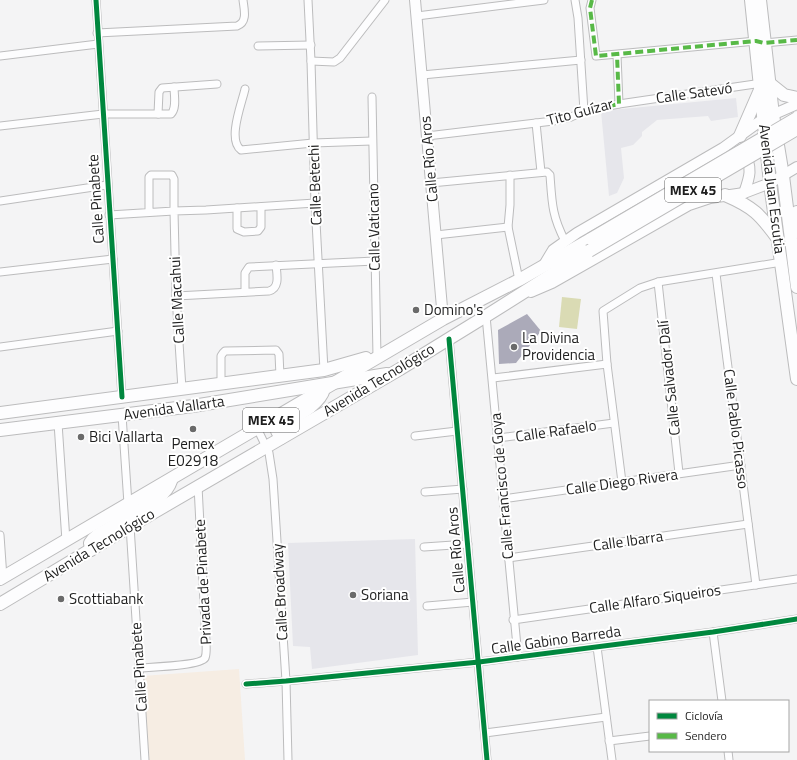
<svg xmlns="http://www.w3.org/2000/svg" width="797" height="760" viewBox="0 0 797 760" font-family="'Titillium Web',sans-serif">
	<style>
		.built { fill: #e6e6eb }
		.education { fill: #f6ede3 }
		.green { fill: #dadbb4 }
		.building { fill: #abaab9 }
		.lines { fill: none; stroke-linecap: round; stroke-linejoin: round }
		.street-casing { stroke: #bcbcbd; stroke-width: 9 }
		.secondary-casing { stroke: #bcbcbd; stroke-width: 12 }
		.primary-casing { stroke: #bcbcbd; stroke-width: 14 }
		.street { stroke: #fdfdfe; stroke-width: 7 }
		.secondary { stroke: #fdfdfe; stroke-width: 10 }
		.primary { stroke: #fdfdfe; stroke-width: 12 }
		.primary-bridge-casing { stroke: #bcbcbd; stroke-width: 14; stroke-linecap: butt }
		.primary-bridge { stroke: #fdfdfe; stroke-width: 12 }
		.quiet { stroke: #58b947; stroke-width: 4; stroke-dasharray: 8 4; stroke-linecap: butt }
		.cycleway-casing { stroke: #fff; stroke-width: 8 }
		.cycleway { stroke: #00873e; stroke-width: 5 }
		.poi-dot { fill: #6a6a6a; stroke: #fff; stroke-width: 1.5 }
		.labels { text-anchor: middle; stroke-width: 4; stroke-linejoin: round; paint-order: stroke }
		.shield { fill: #fff; stroke: #626262; stroke-width: 1 }
		.shield-label { font-size: 14px; font-weight: bold; fill: #1f1f1f }
		.street-label { font-size: 15px; fill: #1f1f1f; stroke: #fff }
		.poi-label { font-size: 15px; fill: #1f1f1f; stroke: #fff; text-anchor: start }
	</style>
	<rect width="100%" height="100%" fill="#f4f4f5"/>
	<!-- built -->
	<g class="built">
		<path d="M736,98L738,117L711,121L708,116L657,120L642,132V136L633,145L621,148L624,178L617,193L609,196L601,111Z"/>
		<path d="M415,539L418,655L312,669L310,647L293,646L288,543Z"/>
	</g>
	<!-- education -->
	<path class="education" d="M239,669L245,760H147L142,676Z"/>
	<!-- green -->
	<path class="green" d="M562,297L581,299L577,329L559,327Z"/>
	<!-- building -->
	<path class="building" d="M527,314L541,331L516,363L499,364L498,330Z"/>
	<g class="lines">
		<!-- street casing -->
		<g class="street-casing">
			<g id="street">
				<path d="M96,0L122,397"/>
				<path d="M308,0L311,61L315,203L324,370"/>
				<path d="M575,0L578,18L584,111"/>
				<path d="M592,0L590,8L596,56L756,41L764,43L797,40"/>
				<path d="M417,16L544,0"/>
				<path d="M97,33L237,26C248,22 244,9 243,0"/>
				<path d="M258,46L311,45"/>
				<path d="M617,55L619,104"/>
				<path d="M0,56L98,44"/>
				<path d="M311,61L334,62L340,58L385,0"/>
				<path d="M422,75L581,60"/>
				<path d="M245,89C242,103 227,140 241,150L313,143L372,141"/>
				<path d="M372,97L377,357"/>
				<path d="M158,114L159,92L162,88L217,84"/>
				<path d="M536,123L541,172"/>
				<path d="M0,126L103,114H171C177,108 174,95 174,87"/>
				<path d="M427,136L553,121L571,117L584,111L619,104L762,83"/>
				<path d="M510,175V205L508,227L519,280"/>
				<path d="M431,183L547,172L550,175C552,203 552,216 565,241"/>
				<path d="M0,201L107,185"/>
				<path d="M237,208V229L244,232L258,231L261,227V207"/>
				<path d="M109,215L174,211V179L172,175H151L149,177V212"/>
				<path d="M436,235L508,227"/>
				<path d="M0,272L113,259"/>
				<path d="M716,274L756,585"/>
				<path d="M658,282L679,473"/>
				<path d="M245,292V273L249,267L375,261"/>
				<path d="M176,296L269,291C280,288 277,275 276,265"/>
				<path d="M486,316L518,657"/>
				<path d="M449,339L487,760"/>
				<path d="M0,347L118,331"/>
				<path d="M493,378L607,364"/>
				<path d="M221,384V356L223,353L225,351L276,350L279,354L280,376"/>
				<path d="M182,389L176,296L174,211L206,210L315,203"/>
				<path d="M122,415L128,504"/>
				<path d="M58,423L66,541"/>
				<path d="M257,428L269,453L273,479L286,681L288,760"/>
				<path d="M415,436L457,431"/>
				<path d="M498,438L614,423"/>
				<path d="M622,482L607,364L603,311L640,288L658,282L782,262"/>
				<path d="M425,492L463,489"/>
				<path d="M503,499L741,465"/>
				<path d="M130,526L145,760"/>
				<path d="M0,535L3,578"/>
				<path d="M424,547L468,544"/>
				<path d="M508,558L748,524"/>
				<path d="M427,606L473,602"/>
				<path d="M513,620L797,579"/>
				<path d="M713,632L722,701"/>
				<path d="M597,647L612,760"/>
				<path d="M139,668C150,667 200,666 205,658C207,653 206,647 206,642L198,486"/>
				<path d="M246,684L286,681L479,662L713,632L797,619"/>
				<path d="M485,733L606,717"/>
				<path d="M609,741L650,736"/>
				<path d="M728,751L729,760"/>
			</g>
		</g>
		<!-- secondary casing -->
		<g class="secondary-casing">
			<g id="secondary">
				<path d="M415,0L443,319"/>
				<path d="M743,154C754,166 749,179 744,193"/>
				<path d="M544,265L553,250L577,233L723,148L763,119L797,104"/>
				<path d="M531,292L552,283L689,205L710,198L744,193L770,183L797,167"/>
			</g>
		</g>
		<!-- primary casing -->
		<g class="primary-casing">
			<g id="primary">
				<path d="M751,0L770,183L797,379"/>
				<path d="M760,0L773,115L783,176L797,287"/>
				<path d="M769,83L784,95L797,98"/>
				<path d="M740,136L760,90"/>
				<path d="M725,195C753,207 760,214 778,239"/>
				<path d="M795,232L797,212"/>
				<path d="M0,413L324,370L366,358"/>
				<path d="M0,430L193,406L387,374"/>
				<path d="M281,438L277,431L278,427C292,418 320,406 324,389"/>
				<path d="M130,526L132,514C145,506 166,497 171,481"/>
				<path d="M91,550L90,543C99,528 126,527 128,506"/>
				<path d="M0,579L443,319L519,280L591,239"/>
				<path d="M0,604L132,525L400,369L486,316L589,251"/>
			</g>
		</g>
		<!-- street -->
		<use href="#street" class="street"/>
		<!-- secondary -->
		<use href="#secondary" class="secondary"/>
		<!-- primary -->
		<use href="#primary" class="primary"/>
		<!-- primary-bridge casing -->
		<g class="primary-bridge-casing">
			<g id="primary-bridge">
				<path d="M591,239L797,118"/>
				<path d="M589,251L797,129"/>
			</g>
		</g>
		<!-- primary-bridge -->
		<use href="#primary-bridge" class="primary-bridge"/>
		<!-- quiet -->
		<g class="quiet">
			<path d="M592,0L590,8L596,56L756,41L764,43L797,40"/>
			<path d="M584,111L619,104L617,55"/>
		</g>
		<!-- cycleway casing -->
		<g class="cycleway-casing">
			<g id="cycleway">
				<path d="M96,0L122,397"/>
				<path d="M449,339L487,760"/>
				<path d="M246,684L286,681L479,662L713,632L797,619"/>
			</g>
		</g>
		<!-- cycleway -->
		<use href="#cycleway" class="cycleway"/>
	</g>
	<!-- markers -->
	<g class="poi-dot">
		<circle cx="416" cy="310" r="4"/>
		<circle cx="514" cy="347" r="4"/>
		<circle cx="193" cy="429" r="4"/>
		<circle cx="81" cy="437" r="4"/>
		<circle cx="353" cy="595" r="4"/>
		<circle cx="61" cy="599" r="4"/>
	</g>
	<g class="labels">
		<!-- shield labels -->
		<g class="shield">
			<rect x="665" y="178" width="56" height="24" rx="3"/>
			<rect x="243" y="408" width="56" height="24" rx="3"/>
		</g>
		<g class="shield-label">
			<text x="693" y="195">MEX 45</text>
			<text x="271" y="425">MEX 45</text>
		</g>
		<!-- street labels -->
		<g class="street-label">
			<text transform="translate(694 93) rotate(-8)" y="5">Calle Satevó</text>
			<text transform="translate(580 112) rotate(-15)" y="5">Tito Guízar</text>
			<text transform="translate(429 159) rotate(-95)" y="5">Calle Río Aros</text>
			<text transform="translate(315 185) rotate(-92)" y="5">Calle Betechi</text>
			<text transform="translate(772 189) rotate(83)" y="5">Avenida Juan Escutia</text>
			<text transform="translate(96 199) rotate(-94)" y="5">Calle Pinabete</text>
			<text transform="translate(374 227) rotate(-91)" y="5">Calle Vaticano</text>
			<text transform="translate(177 300) rotate(-93)" y="5">Calle Macahui</text>
			<text transform="translate(669 378) rotate(-96)" y="5">Calle Salvador Dalí</text>
			<text transform="translate(379 380) rotate(-31)" y="5">Avenida Tecnológico</text>
			<text transform="translate(174 408) rotate(-8)" y="5">Avenida Vallarta</text>
			<text transform="translate(736 429) rotate(83)" y="5">Calle Pablo Picasso</text>
			<text transform="translate(556 431) rotate(-8)" y="5">Calle Rafaelo</text>
			<text transform="translate(622 482) rotate(-8)" y="5">Calle Diego Rivera</text>
			<text transform="translate(502 486) rotate(-95)" y="5">Calle Francisco de Goya</text>
			<text transform="translate(628 541) rotate(-8)" y="5">Calle Ibarra</text>
			<text transform="translate(99 545) rotate(-31)" y="5">Avenida Tecnológico</text>
			<text transform="translate(456 550) rotate(-95)" y="5">Calle Río Aros</text>
			<text transform="translate(203 582) rotate(-93)" y="5">Privada de Pinabete</text>
			<text transform="translate(280 592) rotate(-93)" y="5">Calle Broadway</text>
			<text transform="translate(655 599) rotate(-8)" y="5">Calle Alfaro Siqueiros</text>
			<text transform="translate(556 640) rotate(-8)" y="5">Calle Gabino Barreda</text>
			<text transform="translate(139 667) rotate(-94)" y="5">Calle Pinabete</text>
		</g>
		<!-- poi labels -->
		<g class="poi-label">
			<text x="424" y="315">Domino's</text>
			<text x="522" y="343">La Divina<tspan x="522" dy="17">Providencia</tspan></text>
			<text x="89" y="442">Bici Vallarta</text>
			<text x="193" y="449" text-anchor="middle">Pemex<tspan x="193" dy="17">E02918</tspan></text>
			<text x="361" y="600">Soriana</text>
			<text x="69" y="604">Scottiabank</text>
		</g>
	</g>
	<!-- legend -->
	<rect x="649" y="700" width="140" height="52" fill="#ffffff" stroke="#a5a5a5"/>
	<rect x="657" y="713" width="20" height="6" fill="#00873e" stroke="#a5a5a5"/>
	<text x="685" y="720" font-size="12" fill="#1f1f1f">Ciclovía</text>
	<rect x="657" y="733" width="20" height="6" fill="#58b947" stroke="#a5a5a5"/>
	<text x="685" y="740" font-size="12" fill="#1f1f1f">Sendero</text>
</svg>
